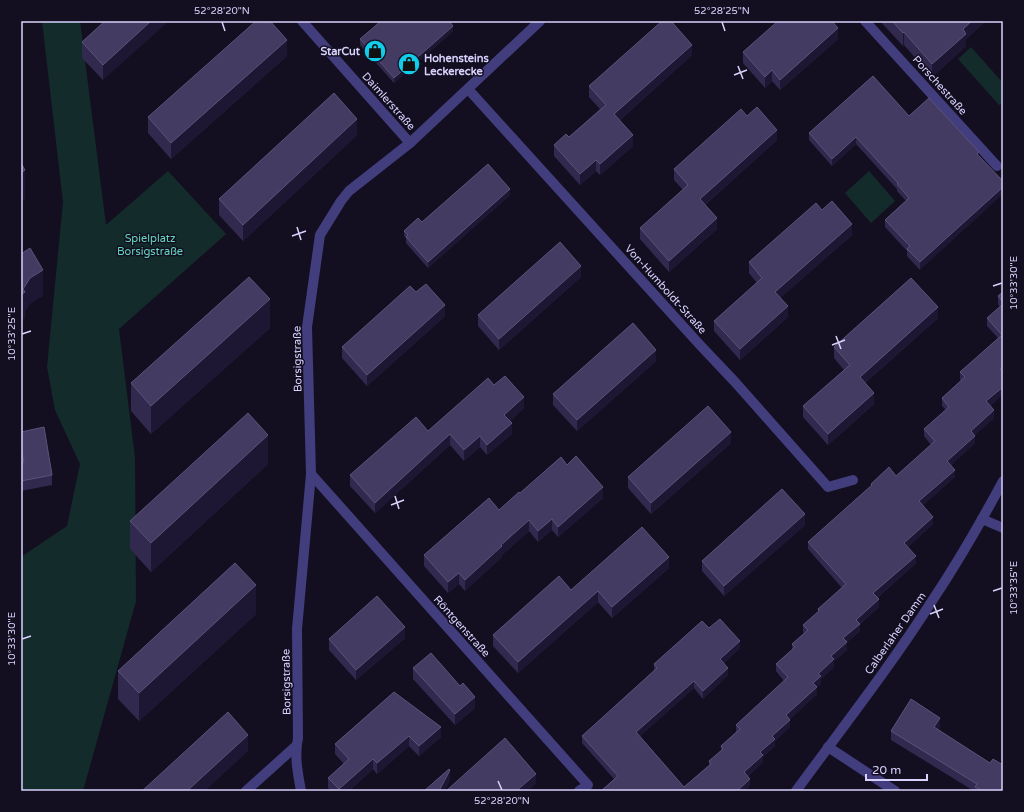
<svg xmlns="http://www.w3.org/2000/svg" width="1024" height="812" viewBox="0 0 1024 812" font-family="'Varela Round',sans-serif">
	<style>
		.green { fill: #132b2b }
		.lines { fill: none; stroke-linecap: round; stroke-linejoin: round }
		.minor { stroke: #423d7d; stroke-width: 10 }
		.tertiary { stroke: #423d7d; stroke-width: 10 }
		.wall { fill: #32294e }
		.shaded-wall { fill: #1e1734 }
		.building { fill: #433b61; stroke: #5b5379 }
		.ticks { fill: none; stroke: #d8d2fc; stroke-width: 1.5 }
		.labels { text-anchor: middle; stroke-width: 3; stroke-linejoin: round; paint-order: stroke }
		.poi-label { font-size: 11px; font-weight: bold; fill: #d8d2fc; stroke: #130f21; text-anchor: end }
		.street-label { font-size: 11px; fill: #d8d2fc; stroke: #130f21 }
		.park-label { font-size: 11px; fill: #64d6bd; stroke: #130f21 }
		.neatline { fill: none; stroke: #d8d2fc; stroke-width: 1.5 }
		.ticks-label { font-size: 10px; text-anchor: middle; fill: #d8d2fc }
	</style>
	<rect width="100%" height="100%" fill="#130f21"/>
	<!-- green -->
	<g class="green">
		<path d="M42,21H80L106,225L168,171L226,234L119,329L135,458L136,601L83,791H21V557L67,526L80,464L55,410L47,367L63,202Z"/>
		<path d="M971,47L1003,83V102L999,105L958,59Z"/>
		<path d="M869,171L895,201L871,223L845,193Z"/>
	</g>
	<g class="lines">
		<!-- minor -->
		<g class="minor">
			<path d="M302,21L410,143"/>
			<path d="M865,21L997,166"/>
			<path d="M468,89L700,345L735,382L828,487L853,480"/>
			<path d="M311,474L588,785L579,791"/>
			<path d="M982,519L1003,528"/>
			<path d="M828,747L895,791"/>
			<path d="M246,791L296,746"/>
			<path d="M301,791C298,774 294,756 298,738L297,629L311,474L307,327L320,235L341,201L349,191L410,143L540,21"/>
		</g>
		<!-- tertiary -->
		<path class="tertiary" d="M796,791C842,728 890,667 932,601C958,562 981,522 1003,481"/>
	</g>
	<!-- wall -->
	<g class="wall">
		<path d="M105,21L103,80L82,58V42Z"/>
		<path d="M880,21H986L966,39V46L932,77L904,45L903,46Z"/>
		<path d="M453,31L394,83L360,45V39Z"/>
		<path d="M838,39L780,90L772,81L765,88L743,63V52Z"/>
		<path d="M692,55L620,120L633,146L600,175L596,171L580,185L554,156V145L569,137L600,109L589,97V86Z"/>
		<path d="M287,56L171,159L148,133V117Z"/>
		<path d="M929,98L920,270L907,256V251L885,227V220L906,201L897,191V189L856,144L832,166L809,140V133L909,116Z"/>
		<path d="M747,116L777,140L705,205L717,229L669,272L640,239V228L683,190L674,180V169Z"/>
		<path d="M357,135L243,241L219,215V199Z"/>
		<path d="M510,195L428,268L406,243V238L404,236V231L422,222Z"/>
		<path d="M822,210L852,235L780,298L788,317L740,360L714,331V321L757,283L749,273V262Z"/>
		<path d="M581,277L499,350L478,326V315Z"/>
		<path d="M416,292L445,316L367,386L342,358V347Z"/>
		<path d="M1003,292V394L990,406L994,418L975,435V443L951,465L955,477L923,505L933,524L908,547L916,563L877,598L879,607L860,624V631L847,642V650L834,661V667L821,679V684L817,687V694L789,720L790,727L775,741V746L763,757V762L748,776L750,786L601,791L614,779L582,743V736L654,671V664L709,628L740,648L724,663L728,675L703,699L694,688L640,736L684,787L709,765V761L721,751V746L736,732V725L784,681L776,671V664L792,650V644L804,633L803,632V625L818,612V609L842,588L808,549V542L871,486V484L896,476L931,445L924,436V429L946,410L942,406V398L961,381L960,380V372L998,338L987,326V318L1000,307L998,304V296Z"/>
		<path d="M938,318L865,383L874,404L828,445L803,417V406L844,370L834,358V347Z"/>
		<path d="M270,328L151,434L131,411V383Z"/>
		<path d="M656,361L577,431L553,405V394Z"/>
		<path d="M494,385L524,408L510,421L512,434L487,455L480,447L464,461L450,445L375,513L350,486V475L428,431Z"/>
		<path d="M21,432L52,475V485L21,491V463L22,462L21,458Z"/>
		<path d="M731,443L651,514L628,488V477Z"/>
		<path d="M268,464L151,572L130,549V521Z"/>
		<path d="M567,465L603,498L558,537L552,530L538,542L529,531L502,555V557L465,591L459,584L448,593L424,566V555L499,510Z"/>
		<path d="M805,525L724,596L702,571V561Z"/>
		<path d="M669,568L612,618L598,602L518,673L493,646V635L571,590Z"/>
		<path d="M256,614L139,721L118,699V671Z"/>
		<path d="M405,638L356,680L329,650V639Z"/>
		<path d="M413,668L475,708L455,725L413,679Z"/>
		<path d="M394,692L441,737L419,756L409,746L377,774L373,769L349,791H331L328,788V778L344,764L335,754V744Z"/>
		<path d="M940,728L938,730L1003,791H974L891,740V731Z"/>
	</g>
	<!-- shaded-wall -->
	<g class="shaded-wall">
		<path d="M151,21H169L103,80V65Z"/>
		<path d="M972,21H986L966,39V46L932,77V64L963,29Z"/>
		<path d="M453,26V31L394,83V78Z"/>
		<path d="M838,28V39L780,90V80Z"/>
		<path d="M904,32V45L903,46V33Z"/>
		<path d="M287,40V56L171,159V143Z"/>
		<path d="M692,45V55L614,125V114Z"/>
		<path d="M772,70V81L765,88V77Z"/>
		<path d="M357,119V135L243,241V225Z"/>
		<path d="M777,130V140L700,209V199Z"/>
		<path d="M633,135V146L600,175V164Z"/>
		<path d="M856,137V144L832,166V159Z"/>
		<path d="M596,160V171L580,185V174Z"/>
		<path d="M25,170V199L21,201V173Z"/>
		<path d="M1003,187V194L920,270V262Z"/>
		<path d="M510,189V195L428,268V262Z"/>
		<path d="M717,218V229L669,272V261Z"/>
		<path d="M852,224V235L775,303V292Z"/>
		<path d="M581,266V277L499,350V339Z"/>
		<path d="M43,270V296L30,304L25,312V318L21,320V295L23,289L30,278Z"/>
		<path d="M270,299V328L151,434V406Z"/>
		<path d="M445,305V316L367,386V375Z"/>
		<path d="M788,306V317L740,360V349Z"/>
		<path d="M938,307V318L860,387V377Z"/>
		<path d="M656,350V361L577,431V420Z"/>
		<path d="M1003,366V373L1000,369Z"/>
		<path d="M1003,387V394L986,409V401Z"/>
		<path d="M874,393V404L828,445V434Z"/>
		<path d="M524,397V408L504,426V415Z"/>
		<path d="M994,410V418L971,439V431Z"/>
		<path d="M512,423V434L487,455V445Z"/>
		<path d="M731,432V443L651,514V503Z"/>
		<path d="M450,434V445L375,513V503Z"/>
		<path d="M268,435V464L151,572V543Z"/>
		<path d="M480,436V447L464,461V450Z"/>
		<path d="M975,436V443L947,469V461Z"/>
		<path d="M955,470V477L919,509V501Z"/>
		<path d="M603,487V498L558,537V527Z"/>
		<path d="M805,514V525L724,596V586Z"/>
		<path d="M933,517V524L904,551V543Z"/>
		<path d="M552,519V530L538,542V531Z"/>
		<path d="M529,520V531L502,555V557L465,591V580L501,545Z"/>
		<path d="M916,556V563L873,601V593Z"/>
		<path d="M669,557V568L612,618V607Z"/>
		<path d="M459,573V584L448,593V582Z"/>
		<path d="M256,585V614L139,721V693Z"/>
		<path d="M598,591V602L518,673V662Z"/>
		<path d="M879,599V607L856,627V620Z"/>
		<path d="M860,624V631L847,642V650L834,661V667L821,679V684L813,690V683L818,674L843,638Z"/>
		<path d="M405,627V638L356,680V670Z"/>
		<path d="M740,641V648L720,666V659Z"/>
		<path d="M728,668V675L703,699V691Z"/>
		<path d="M694,681V688L636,740V732Z"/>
		<path d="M817,687V694L786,723V715Z"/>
		<path d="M475,697V708L455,725V714Z"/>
		<path d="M940,718V728L934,737V727Z"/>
		<path d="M790,720V727L775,741V746L763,757V762L744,779V772L772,736Z"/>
		<path d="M441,727V737L419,756V746Z"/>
		<path d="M248,735V751L205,791H187Z"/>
		<path d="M409,736V746L377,774V763Z"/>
		<path d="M373,759V769L349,791H339V789Z"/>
		<path d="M450,770V781L445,791H439Z"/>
		<path d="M536,774V784L528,791H516Z"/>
		<path d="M750,779V786L745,791H737Z"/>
	</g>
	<!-- building -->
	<g class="building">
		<path d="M105,21H151L103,65L82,42Z"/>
		<path d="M256,21H270L287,40L171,143L148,117Z"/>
		<path d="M381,21H449L453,26L394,78L360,39Z"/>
		<path d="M662,21H671L692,45L614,114L633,135L600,164L596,160L580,174L554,145L566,134L569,137L606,105L589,86Z"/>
		<path d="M778,21H832L838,28L780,80L772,70L765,77L743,52Z"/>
		<path d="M892,21H972L963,29L966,34L932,64L904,32L903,33Z"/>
		<path d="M873,76L909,116L929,98L979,152L977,154L1003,181V187L920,262L907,249L910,246L885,220L909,198L897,184L898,183L856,137L832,159L809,133Z"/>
		<path d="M334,93L357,119L243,225L219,199Z"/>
		<path d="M757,107L777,130L700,199L717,218L669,261L640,228L688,185L674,169L741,109L747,116Z"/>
		<path d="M21,163L25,170L21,173Z"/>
		<path d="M488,164L510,189L428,262L406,237L408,235L404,231L418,218L422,222Z"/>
		<path d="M832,201L852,224L775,292L788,306L740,349L714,321L762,278L749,262L816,203L822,210Z"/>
		<path d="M560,242L581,266L499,339L478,315Z"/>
		<path d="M30,248L43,270L30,278L23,289L25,292L21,295V254Z"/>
		<path d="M249,277L270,299L151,406L131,383Z"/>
		<path d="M911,278L938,307L860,377L874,393L828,434L803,406L850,365L834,347Z"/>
		<path d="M426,284L445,305L367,375L342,347L410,286L416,292Z"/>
		<path d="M1003,292V302L998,296Z"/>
		<path d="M1003,304V366L1000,369L1003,373V387L986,401L994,410L971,431L975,436L947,461L955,470L919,501L933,517L904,543L916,556L873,593L879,599L856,620L860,624L843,638L847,642L831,656L834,659L818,674L821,676L813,683L817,687L786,715L790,720L772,736L775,739L760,752L763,755L744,772L750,779L737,791H601L618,776L582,736L657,668L654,664L702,621L709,628L720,619L740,641L720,659L728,668L703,691L694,681L636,732L684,787L711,764L709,761L723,749L721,746L740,729L736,725L788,677L776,664L795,647L792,644L808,630L803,625L819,611L818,609L846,584L808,542L872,485L871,484L889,467L896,476L935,441L924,429L949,407L942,398L965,377L960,372L1002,335L987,318Z"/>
		<path d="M633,323L656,350L577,420L553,394Z"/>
		<path d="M505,376L524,397L504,415L512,423L487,445L480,436L464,450L450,434L375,503L350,475L416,417L428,431L488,378L494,385Z"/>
		<path d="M708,406L731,432L651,503L628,477Z"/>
		<path d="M248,413L268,435L151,543L130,521Z"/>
		<path d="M44,427L52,475L21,481V463L24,462L21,448V432Z"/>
		<path d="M576,456L603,487L558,527L552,519L538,531L529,520L501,545L502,546L465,580L459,573L448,582L424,555L489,498L499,510L519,492L520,493L561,457L567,465Z"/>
		<path d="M782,489L805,514L724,586L702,561Z"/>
		<path d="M642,527L669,557L612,607L598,591L518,662L493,635L559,576L571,590Z"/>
		<path d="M235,563L256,585L139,693L118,671Z"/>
		<path d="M377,596L405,627L356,670L329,639Z"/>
		<path d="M431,653L460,686L463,683L475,697L455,714L413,668Z"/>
		<path d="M394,692L441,727L419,746L409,736L377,763L373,759L339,789L328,778L349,759L335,744Z"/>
		<path d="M911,699L940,718L934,727L990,763L993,759L1003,765V791H983L975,787L977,784L891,731Z"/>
		<path d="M228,712L248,735L187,791H142Z"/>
		<path d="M505,738L536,774L516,791H446Z"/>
		<path d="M449,769L450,770L439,791H424Z"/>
	</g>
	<!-- ticks -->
	<path class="ticks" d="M222,22L225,31M722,22L725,31M738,66L743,79M734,75L747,70M297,227L301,240M292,236L306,231M993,286L1002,283M22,334L31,331M836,336L841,349M832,345L845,340M395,496L399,509M391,505L404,500M993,591L1002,588M934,605L939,618M930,614L943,609M22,639L31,636M498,781L502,790"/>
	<!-- icons -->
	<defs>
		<g id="shop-disc" transform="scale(1.15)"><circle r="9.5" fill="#11cdea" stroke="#130f21"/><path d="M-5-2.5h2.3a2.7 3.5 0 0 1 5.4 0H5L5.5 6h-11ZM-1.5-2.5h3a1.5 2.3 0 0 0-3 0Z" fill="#111"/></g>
	</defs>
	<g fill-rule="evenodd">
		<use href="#shop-disc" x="375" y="51"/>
		<use href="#shop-disc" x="409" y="64"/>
	</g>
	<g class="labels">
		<!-- poi labels -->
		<g class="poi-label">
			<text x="360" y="55">StarCut</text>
			<text x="424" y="62" text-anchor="start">Hohensteins<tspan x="424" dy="13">Leckerecke</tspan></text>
		</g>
		<!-- street labels -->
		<g class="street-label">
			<text transform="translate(940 85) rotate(48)" y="4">Porschestraße</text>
			<text transform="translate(389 101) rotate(48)" y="4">Daimlerstraße</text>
			<text transform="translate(666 289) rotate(48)" y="4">Von-Humboldt-Straße</text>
			<text transform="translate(297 359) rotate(-91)" y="4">Borsigstraße</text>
			<text transform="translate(462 626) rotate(48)" y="4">Röntgenstraße</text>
			<text transform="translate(895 633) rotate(-55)" y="4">Calberlaher Damm</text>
			<text transform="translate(286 682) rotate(-91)" y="4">Borsigstraße</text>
		</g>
		<!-- park labels -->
		<g class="park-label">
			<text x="150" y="242">Spielplatz<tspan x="150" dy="13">Borsigstraße</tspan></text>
		</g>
	</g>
	<!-- border -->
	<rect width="1024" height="812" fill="none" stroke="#130f21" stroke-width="44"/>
	<!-- scale -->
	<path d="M866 774v6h61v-6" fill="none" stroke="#d8d2fc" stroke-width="2"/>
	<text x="872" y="774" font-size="12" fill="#d8d2fc" stroke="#130f21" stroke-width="3" paint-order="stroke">20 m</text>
	<rect x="22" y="22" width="980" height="768" class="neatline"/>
	<g class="ticks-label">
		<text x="222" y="14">52°28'20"N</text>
		<text x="722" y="14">52°28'25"N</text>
		<text transform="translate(1013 283) rotate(-90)" y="4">10°33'30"E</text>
		<text transform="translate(11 334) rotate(-90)" y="4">10°33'25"E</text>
		<text transform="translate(1013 588) rotate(-90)" y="4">10°33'35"E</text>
		<text transform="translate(11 639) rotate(-90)" y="4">10°33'30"E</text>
		<text x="502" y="804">52°28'20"N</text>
	</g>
</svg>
